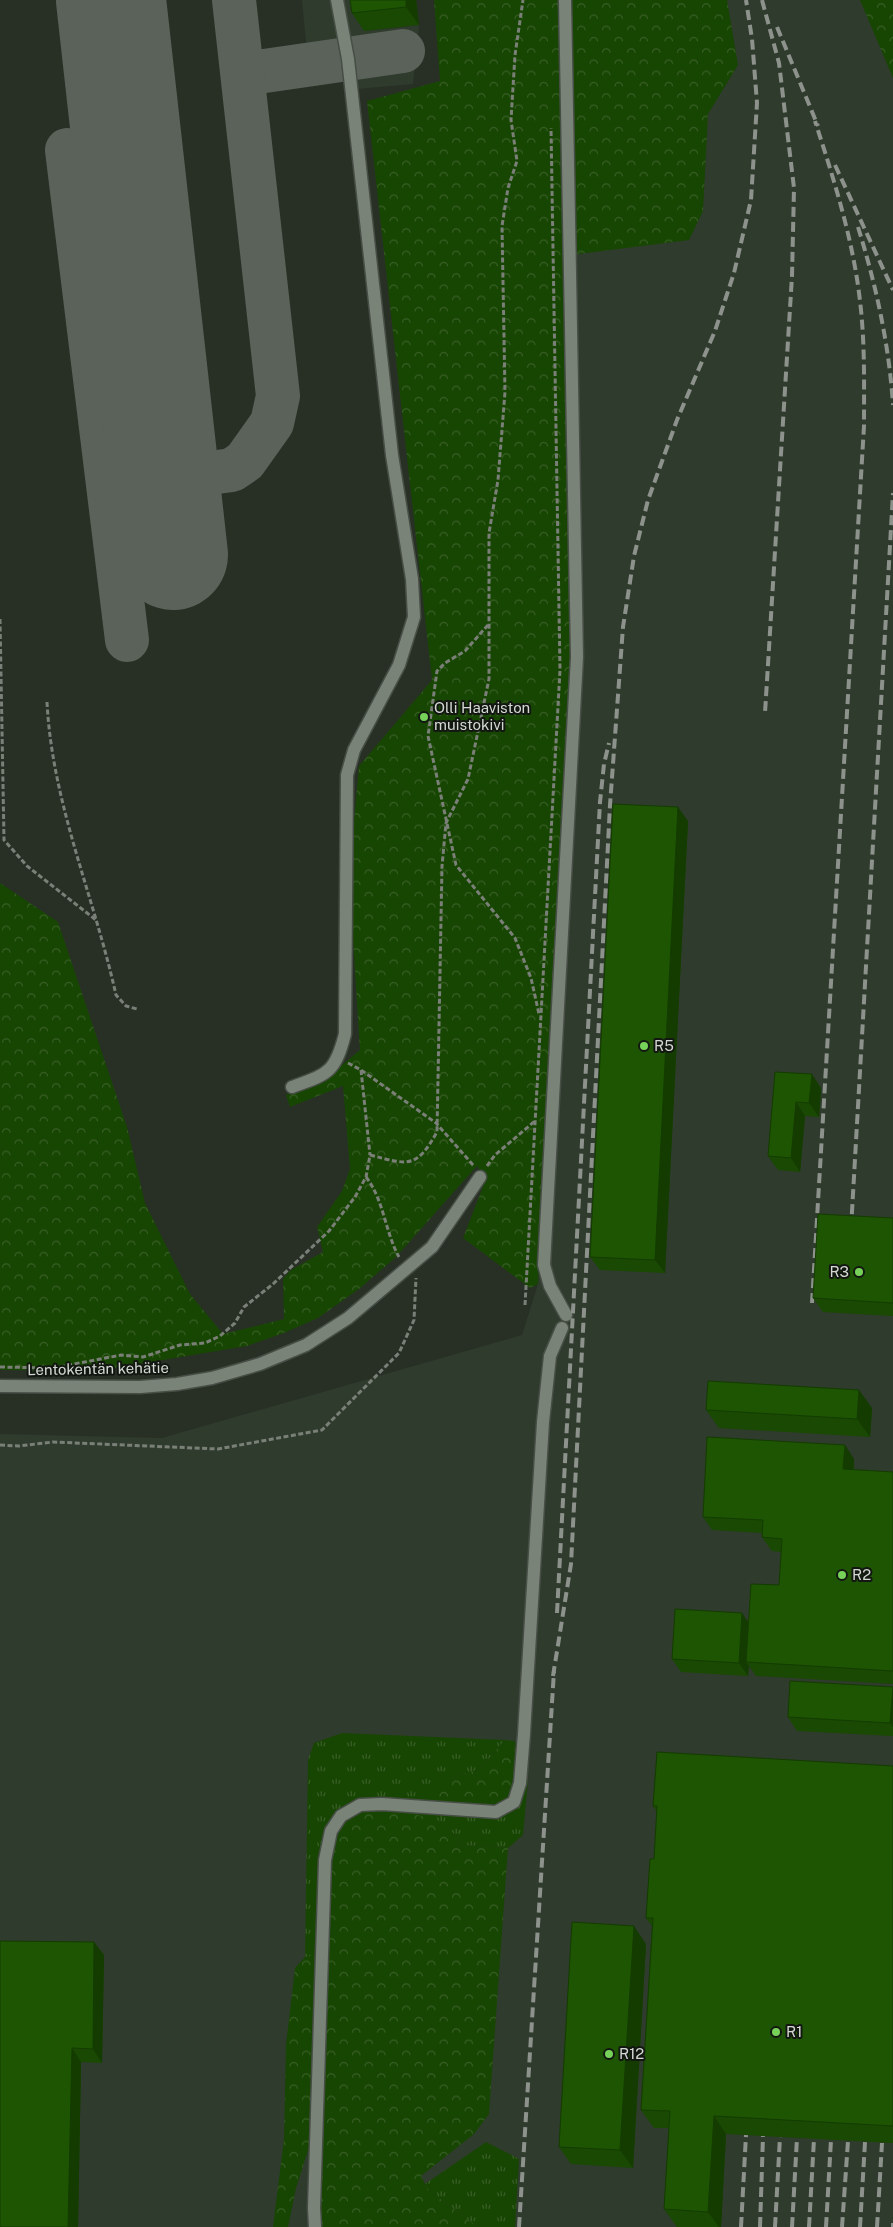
<svg xmlns="http://www.w3.org/2000/svg" width="893" height="2227" viewBox="0 0 893 2227" font-family="'Public Sans',sans-serif">
	<style>
		.built { fill: #2f3b2c }
		.grass { fill: url(#grass-tufts) }
		.forest { fill: url(#forest-crowns) }
		.lines { fill: none; stroke-linecap: round; stroke-linejoin: round }
		.taxiway { stroke: #5a6259; stroke-width: 44 }
		.runway { stroke: #5a6259; stroke-width: 110 }
		.minor-casing { stroke: #474e46; stroke-width: 15 }
		.path { stroke: #7a8078; stroke-width: 3; stroke-dasharray: 5 2.5; stroke-linecap: butt }
		.minor { stroke: #798377; stroke-width: 12 }
		.rail { stroke: #8d938c; stroke-width: 4; stroke-dasharray: 10 5; stroke-linecap: butt }
		.wall { fill: #194902 }
		.shaded-wall { fill: #143c01 }
		.building { fill: #1d5502; stroke: #143c01 }
		.poi-dot { fill: #77d259; stroke: #131712; stroke-width: 2 }
		.labels { text-anchor: middle; stroke-width: 4; stroke-linejoin: round; paint-order: stroke }
		.poi-label { font-size: 15px; fill: #d3d8d2; stroke: #131712; text-anchor: start }
		.street-label { font-size: 15px; fill: #d3d8d2; stroke: #131712 }
	</style>
	<defs>
		<pattern id="grass-tufts" width="24" height="20" patternUnits="userSpaceOnUse" patternTransform="scale(1.25)"><rect width="24" height="20" fill="#174502"/><path d="M3 7l-1-3M5 7V3M7 7l1-3M15 17l-1-3M17 17v-4M19 17l1-3" fill="none" stroke="#385f26"/></pattern>
		<pattern id="forest-crowns" width="20" height="18" patternUnits="userSpaceOnUse" patternTransform="scale(1.25)"><rect width="20" height="18" fill="#174502"/><path d="M2 6a3 3 0 1 1 6 0M12 15a3 3 0 1 1 6 0" fill="none" stroke="#385f26"/></pattern>
	</defs>
	<rect width="100%" height="100%" fill="#283026"/>
	<!-- built -->
	<g class="built">
		<path d="M302,0H361L364,31L419,25L413,84L357,89L340,70L309,73Z"/>
		<path d="M560,0H893V2227H0V1434L162,1438L522,1335L538,1284L572,648Z"/>
	</g>
	<!-- grass -->
	<g class="grass">
		<path d="M342,1733L505,1740L480,1769L444,1780L512,1797L515,1741L528,1780L523,1835L508,1848L463,1845L444,1822L319,1845L316,1956L305,1957L308,1760L314,1743Z"/>
		<path d="M486,2142L519,2159L515,2227H478L428,2190L425,2184Z"/>
	</g>
	<!-- forest -->
	<g class="forest">
		<path d="M434,0H727L738,65L708,114L703,211L689,240L563,256L572,648L538,1284L530,1288L463,1238L486,1179L477,1166L396,1257L359,1289L318,1318L284,1333L247,1346L97,1371L0,1370V883L58,922L127,1127L145,1203L190,1294L223,1334L284,1319L283,1279L291,1270L323,1252L317,1227L342,1191L350,1169L343,1086L290,1107L286,1095L331,1074L360,1050L349,876L359,766L432,680L367,101L440,81Z"/>
		<path d="M860,0H893V78Z"/>
		<path d="M505,1740L515,1741L512,1797H428L444,1780L480,1769Z"/>
		<path d="M367,1809L402,1811L444,1822L463,1845L508,1848L489,2114L474,2134L421,2176L428,2190L478,2227H309L310,2144L296,2188L288,2227H273L284,2139L286,2045L295,1968L305,1957L316,1955L319,1845L344,1818Z"/>
	</g>
	<g class="lines">
		<!-- taxiway -->
		<g class="taxiway">
			<path d="M243,74L403,51"/>
			<path d="M67,150L127,640"/>
			<path d="M165,479L232,470L245,461L272,423L278,396L234,0"/>
		</g>
		<!-- runway -->
		<path class="runway" d="M111,0L173,555"/>
		<!-- minor casing -->
		<g class="minor-casing">
			<g id="minor">
				<path d="M565,0L577,657L544,1265L550,1286L566,1315"/>
				<path d="M292,1087C328,1074 335,1073 345,1034L347,775L354,750L399,665L414,617L412,579L392,455L348,59L337,0"/>
				<path d="M0,1386L140,1387L177,1384L212,1378L260,1364L306,1345L348,1318L432,1247L480,1177"/>
				<path d="M315,2227L314,2208L325,1860L331,1831L341,1816L360,1805L382,1804L496,1812L514,1802L520,1783L524,1734L543,1422L550,1356L562,1328"/>
			</g>
		</g>
		<!-- path -->
		<g class="path">
			<path d="M0,619L4,840L27,866L96,920"/>
			<path d="M488,625L465,651L445,663L437,671L428,736L456,865L515,938L531,978L539,1014"/>
			<path d="M47,702C52,803 94,896 116,995L126,1006L137,1009"/>
			<path d="M348,1063L361,1070L436,1123L474,1166"/>
			<path d="M361,1070L370,1155"/>
			<path d="M487,1166L495,1155L535,1121"/>
			<path d="M366,1177C384,1200 385,1232 399,1257"/>
			<path d="M525,1305L560,670L551,128"/>
			<path d="M0,1367L54,1368L121,1355L143,1357L180,1345L205,1343L220,1336L235,1323L244,1307L273,1284L329,1231L355,1197L366,1177L370,1155C409,1165 416,1169 437,1132L442,866L446,823L468,779L489,679V533L498,480L505,392L502,226L508,188L517,161L511,120L515,55L523,0"/>
			<path d="M0,1445L19,1446L53,1442L218,1449L322,1430L399,1353L414,1320L416,1278"/>
		</g>
		<!-- minor -->
		<use href="#minor" class="minor"/>
		<!-- rail -->
		<g class="rail">
			<path d="M762,0L779,63L794,188L792,276L765,713"/>
			<path d="M777,27L818,126"/>
			<path d="M835,165L893,290"/>
			<path d="M858,227C876,285 889,344 893,405"/>
			<path d="M851,1229L893,493"/>
			<path d="M812,1303L864,426C864,384 865,342 860,301C853,239 834,180 815,121"/>
			<path d="M557,1613L600,802L604,764L609,743"/>
			<path d="M553,1676L571,1564L610,805L623,627L634,556L648,500L677,420L715,331L734,273L751,200L757,103L752,39L746,0"/>
			<path d="M519,2227L554,1671"/>
			<path d="M741,2227L746,2135"/>
			<path d="M760,2227L763,2136"/>
			<path d="M775,2227L780,2137"/>
			<path d="M792,2227L797,2138"/>
			<path d="M809,2227L814,2139"/>
			<path d="M826,2227L831,2140"/>
			<path d="M842,2227L848,2141"/>
			<path d="M860,2227L865,2142"/>
			<path d="M877,2227L882,2143"/>
			<path d="M893,2227V2223"/>
		</g>
	</g>
	<!-- wall -->
	<g class="wall">
		<path d="M416,0L419,25L364,31L352,13Z"/>
		<path d="M688,821L665,1273L600,1270L590,1257Z"/>
		<path d="M775,1072L821,1088L819,1117L805,1116L800,1172L778,1170L768,1156Z"/>
		<path d="M893,1218V1316L823,1312L813,1298Z"/>
		<path d="M872,1408L870,1437L719,1428L706,1410Z"/>
		<path d="M854,1459V1470L893,1472V1684L756,1676L749,1666L748,1676L681,1672L672,1659L749,1623L779,1585L782,1552L772,1551L762,1537V1533L712,1530L703,1517Z"/>
		<path d="M893,1688V1736L797,1731L788,1717Z"/>
		<path d="M893,1766V2143L726,2134L721,2227H677L664,2209L669,2128H654L641,2110L652,1926L646,1918L654,1859L657,1812L653,1806Z"/>
		<path d="M94,1942L104,1955L102,2063L81,2062L78,2227H0Z"/>
		<path d="M646,1944L633,2168L571,2164L559,2147Z"/>
	</g>
	<!-- shaded-wall -->
	<g class="shaded-wall">
		<path d="M406,0H416L419,25L406,7Z"/>
		<path d="M678,807L688,821L665,1273L655,1260Z"/>
		<path d="M812,1074L821,1088L819,1117L809,1103Z"/>
		<path d="M796,1102L805,1116L800,1172L791,1158Z"/>
		<path d="M859,1390L872,1408L870,1437L857,1419Z"/>
		<path d="M845,1445L854,1459L853,1483L843,1469Z"/>
		<path d="M742,1613L751,1626L746,1662L749,1666L748,1676L739,1663Z"/>
		<path d="M893,1688V1727L890,1723Z"/>
		<path d="M634,1926L646,1944L633,2168L620,2150Z"/>
		<path d="M94,1942L104,1955L102,2063L93,2049Z"/>
		<path d="M72,2048L81,2062L78,2227H68Z"/>
		<path d="M714,2116L726,2134L721,2227H719L708,2212Z"/>
	</g>
	<!-- building -->
	<g class="building">
		<path d="M350,0H406V7L352,13Z"/>
		<path d="M613,804L678,807L655,1260L590,1257Z"/>
		<path d="M775,1072L812,1074L809,1103L796,1102L791,1158L768,1156Z"/>
		<path d="M818,1214L893,1218V1303L813,1298Z"/>
		<path d="M708,1381L859,1390L857,1419L706,1410Z"/>
		<path d="M707,1437L845,1445L843,1469L893,1472V1671L746,1662L751,1584L779,1585L782,1539L762,1537L763,1520L703,1517Z"/>
		<path d="M675,1609L742,1613L739,1663L672,1659Z"/>
		<path d="M790,1681L893,1687L890,1723L788,1717Z"/>
		<path d="M657,1752L893,1766V2126L714,2116L708,2212L664,2209L670,2111L641,2110L653,1918H646L650,1859H654L657,1806H653Z"/>
		<path d="M572,1922L634,1926L620,2150L559,2147Z"/>
		<path d="M0,1941L94,1942L93,2049L72,2048L68,2227H0Z"/>
	</g>
	<!-- markers -->
	<g class="poi-dot">
		<circle cx="424" cy="717" r="5"/>
		<circle cx="644" cy="1046" r="5"/>
		<circle cx="859" cy="1272" r="5"/>
		<circle cx="842" cy="1575" r="5"/>
		<circle cx="776" cy="2032" r="5"/>
		<circle cx="609" cy="2054" r="5"/>
	</g>
	<g class="labels">
		<!-- poi labels -->
		<g class="poi-label">
			<text x="434" y="713">Olli Haaviston<tspan x="434" dy="17">muistokivi</tspan></text>
			<text x="654" y="1051">R5</text>
			<text x="849" y="1277" text-anchor="end">R3</text>
			<text x="852" y="1580">R2</text>
			<text x="786" y="2037">R1</text>
			<text x="619" y="2059">R12</text>
		</g>
		<!-- street labels -->
		<g class="street-label">
			<text transform="translate(98 1369) rotate(-1)" y="5">Lentokentän kehätie</text>
		</g>
	</g>
</svg>
